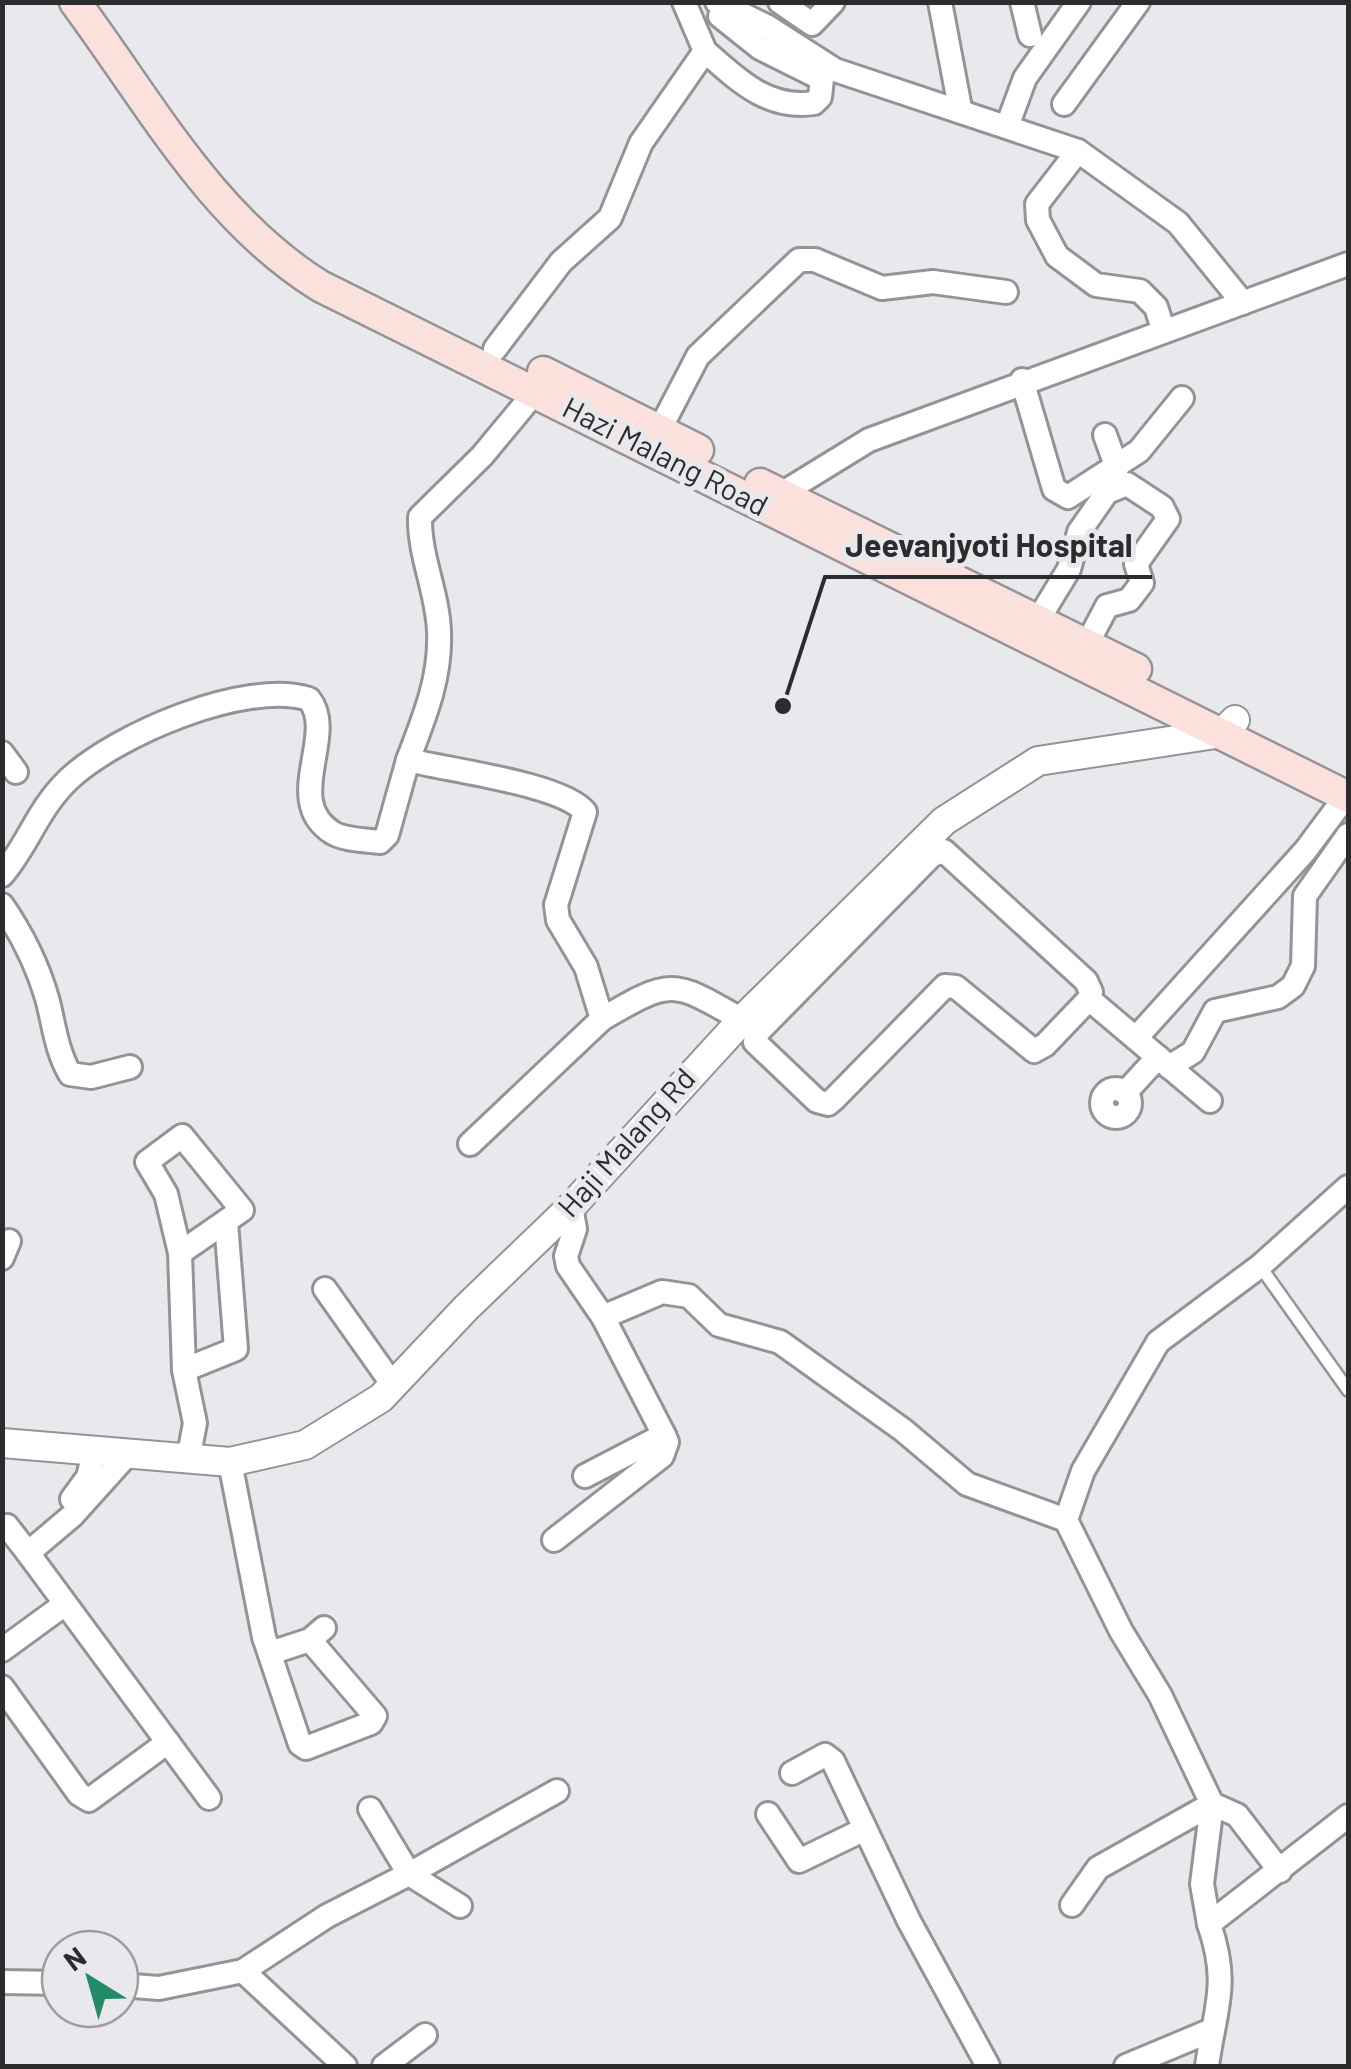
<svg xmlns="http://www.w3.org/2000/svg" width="1351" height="2069" viewBox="0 0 1351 2069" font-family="Barlow,sans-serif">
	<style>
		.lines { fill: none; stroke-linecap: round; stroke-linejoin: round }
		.service-casing { stroke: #949498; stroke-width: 16 }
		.minor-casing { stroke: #949498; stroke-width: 28 }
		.tertiary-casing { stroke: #949498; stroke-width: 32 }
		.secondary-casing { stroke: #949498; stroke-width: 35 }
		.service { stroke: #fff; stroke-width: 11 }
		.minor { stroke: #fff; stroke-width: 22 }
		.tertiary { stroke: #fff; stroke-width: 28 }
		.secondary { stroke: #fae1dc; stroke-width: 30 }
		.labels { text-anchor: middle; stroke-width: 10; stroke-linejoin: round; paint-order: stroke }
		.street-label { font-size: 30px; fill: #2c2c2e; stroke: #e9e9ed }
		.leader { fill: none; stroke: #2c2c2e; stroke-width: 4 }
		.callout-dot { fill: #2c2c2e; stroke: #e9e9ed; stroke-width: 4 }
		.callout-label { font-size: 32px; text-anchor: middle; font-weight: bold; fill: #2c2c2e; stroke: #e9e9ed; stroke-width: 10; stroke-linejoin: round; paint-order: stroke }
	</style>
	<rect width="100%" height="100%" fill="#e9e9ed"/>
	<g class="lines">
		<!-- service casing -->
		<g class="service-casing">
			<path id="service" d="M1260,1266L1348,1390"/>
		</g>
		<!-- minor casing -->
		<g class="minor-casing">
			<g id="minor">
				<path d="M717,2L768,27L835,70L1078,151L1178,223L1243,303"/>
				<path d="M780,2L812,24L833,2"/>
				<path d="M940,2L960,108"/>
				<path d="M1022,2L1030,35"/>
				<path d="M705,51C737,79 767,110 814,103L820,97L822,79L760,48L720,16"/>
				<path d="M1064,104L1138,2"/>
				<path d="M1008,124L1025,78L1079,2"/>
				<path d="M1078,151L1037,204L1038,220L1057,256L1096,285L1140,291L1156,307L1163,329"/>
				<path d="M495,349L561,262L610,218L641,143L705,51L684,2"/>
				<path d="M1022,380L1054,489L1068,497L1139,451L1182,398"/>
				<path d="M536,391L482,456L420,517C419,556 438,593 439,632C441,678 424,718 408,760C448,770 563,784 585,812L556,905L558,920L586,967L602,1019C672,978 673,980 742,1020"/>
				<path d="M660,429L698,356L799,260H815L882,288L933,282L1006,292"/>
				<path d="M1105,435L1117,468"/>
				<path d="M773,499L869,440L1348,264"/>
				<path d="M1038,620L1069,569L1079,532L1107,492L1127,484L1162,507L1168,519L1136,564L1142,583L1129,600L1107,606L1087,644"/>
				<path d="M2,753L16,772"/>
				<path d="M944,851L1086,981L1091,992L1089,999L1045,1045L1034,1051L956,987L945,986L834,1099L828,1104L817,1101L755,1042L758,1032L932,855Z"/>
				<path d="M2,875C28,845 37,810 68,780C115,735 246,679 309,699C338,735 281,801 333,833C345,840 366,840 380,842L387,835L408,760"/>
				<path d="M2,905C22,934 37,964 47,998C54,1024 56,1050 70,1074L91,1077L130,1067"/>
				<path d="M1089,999L1210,1101"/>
				<path d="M1136,1038L1305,851L1346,796"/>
				<path d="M1169,1067L1193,1052L1215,1011L1278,997L1293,986L1303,966L1305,896L1348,835"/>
				<circle cx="1116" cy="1103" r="14"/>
				<path d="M1125,1093L1158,1057"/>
				<path d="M470,1144L602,1019"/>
				<path d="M571,1207L575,1229L566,1256L568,1266L603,1317L664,1435L585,1476"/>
				<path d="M180,1253L242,1210L182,1136L147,1162L166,1194L180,1253L184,1370L195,1423L188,1460"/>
				<path d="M2,1258L9,1241"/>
				<path d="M325,1289L393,1385"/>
				<path d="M603,1317L662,1292L689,1296L719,1325L780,1342L903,1430L967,1484L1066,1520"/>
				<path d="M184,1370L236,1349L226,1222"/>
				<path d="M230,1462L264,1637L300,1744L306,1748L371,1723L375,1716L310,1640"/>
				<path d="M72,1499L88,1477L94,1452"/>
				<path d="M7,1526L28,1553L73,1515L127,1455"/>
				<path d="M554,1540L662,1456L667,1442L664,1435"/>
				<path d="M28,1553L209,1798"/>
				<path d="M2,1650L65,1604"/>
				<path d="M270,1653L310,1640L324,1628"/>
				<path d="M2,1687L79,1794L89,1800L168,1742"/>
				<path d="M792,1773L825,1755L833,1761L909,1921L988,2066"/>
				<path d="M370,1809L409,1874L557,1791"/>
				<path d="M768,1814L799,1861L865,1829"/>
				<path d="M1072,1905L1098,1868L1212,1804L1237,1815L1280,1871"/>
				<path d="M1209,1924L1202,1884L1212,1804L1160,1695L1121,1631L1066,1520L1083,1471L1158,1342L1260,1266L1348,1187"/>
				<path d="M243,1971L345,2066"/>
				<path d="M2,1982L60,1983"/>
				<path d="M120,1985L159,1988L243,1971L327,1916L409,1874L460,1906"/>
				<path d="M384,2066L425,2035"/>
				<path d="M1126,2066L1212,2030"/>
				<path d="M1207,2066C1215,2007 1230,1985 1209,1924L1348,1816"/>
			</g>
		</g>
		<!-- tertiary casing -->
		<g class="tertiary-casing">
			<path id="tertiary" d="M2,1443L230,1462L305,1445L381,1398L466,1308L571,1207L742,1020L944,821L1038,761L1222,733L1235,720"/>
		</g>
		<!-- secondary casing -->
		<g class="secondary-casing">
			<g id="secondary">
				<path d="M75,2C150,103 211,218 320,286L1348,797"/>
				<path d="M543,372L698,450"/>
				<path d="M760,484L1136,669"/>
			</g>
		</g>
		<!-- service -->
		<use href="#service" class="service"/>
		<!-- minor -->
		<use href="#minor" class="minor"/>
		<!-- tertiary -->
		<use href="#tertiary" class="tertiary"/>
		<!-- secondary -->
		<use href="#secondary" class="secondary"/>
	</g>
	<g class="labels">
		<!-- street labels -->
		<g class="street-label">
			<text transform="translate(665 457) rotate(27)" y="10">Hazi Malang Road</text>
			<text transform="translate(627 1143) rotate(-48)" y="10">Haji Malang Rd</text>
		</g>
	</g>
	<!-- callouts -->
	<path class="leader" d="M783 706L825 577H1152"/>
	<circle class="callout-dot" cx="783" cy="706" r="10"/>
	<g class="callout-label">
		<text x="989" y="557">Jeevanjyoti Hospital</text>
	</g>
	<!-- border -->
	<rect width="1351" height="2069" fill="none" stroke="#2c2c2e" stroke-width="10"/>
	<!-- north arrow -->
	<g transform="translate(90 1979) rotate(323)"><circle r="48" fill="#e9e9ed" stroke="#9d9da1" stroke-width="2.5"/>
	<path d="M0-8L18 38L0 25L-18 38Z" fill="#238b67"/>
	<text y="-15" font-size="28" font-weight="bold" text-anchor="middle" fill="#2c2c2e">N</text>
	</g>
</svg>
